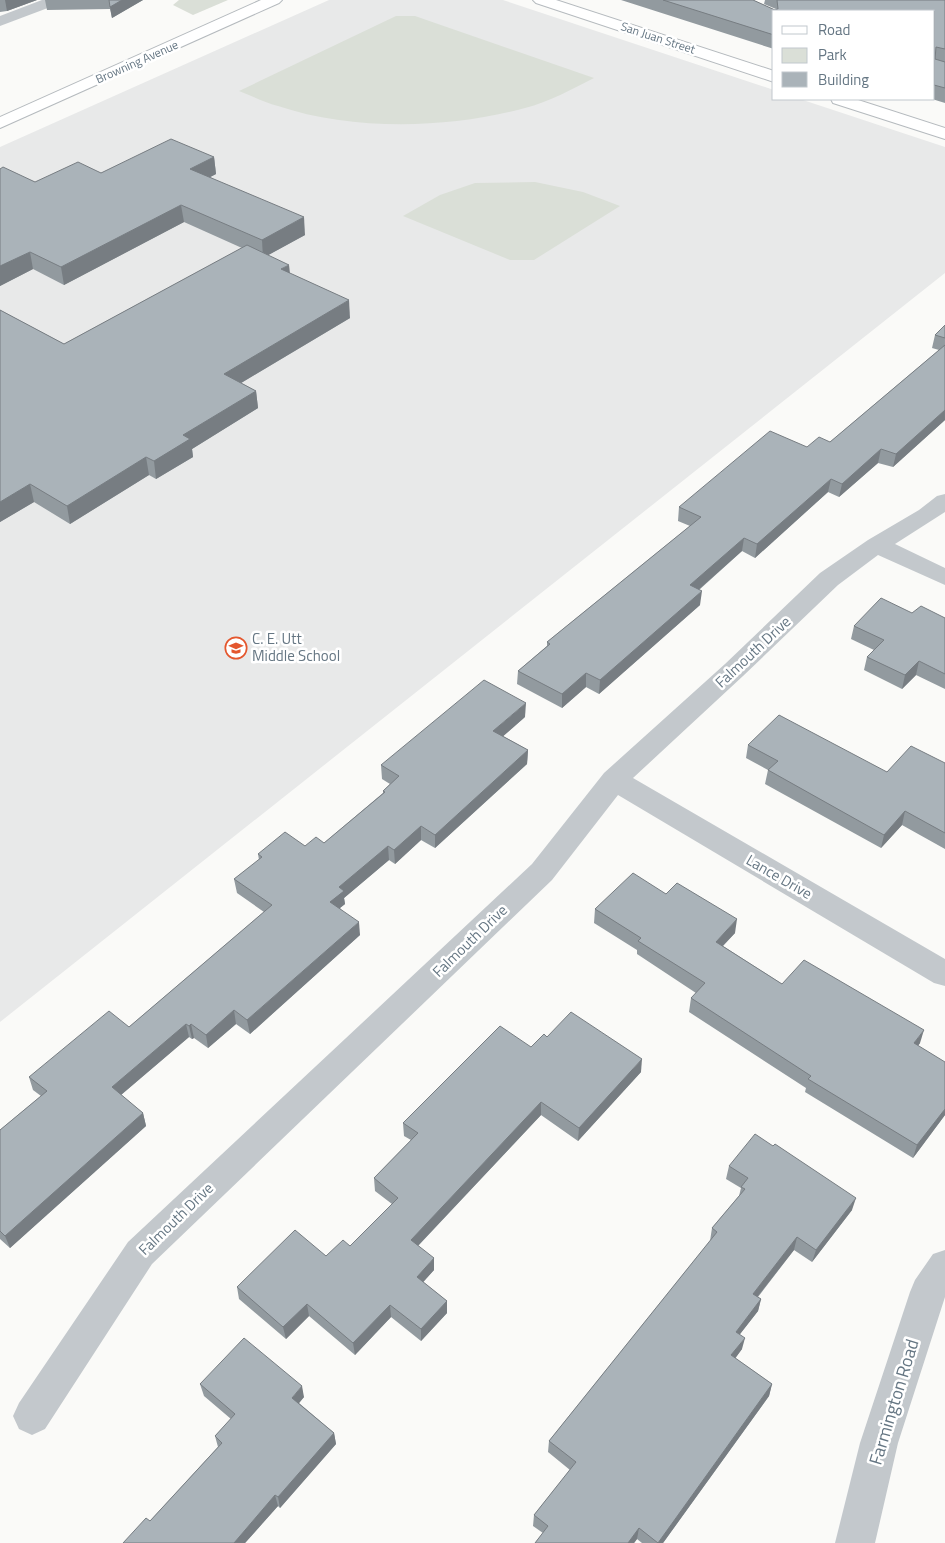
<svg xmlns="http://www.w3.org/2000/svg" width="945" height="1543" viewBox="0 0 945 1543" font-family="'Titillium Web',sans-serif">
	<style>
		.built { fill: #e8e9e9 }
		.green { fill: #dadfd7 }
		.lines { fill: none; stroke-linecap: round; stroke-linejoin: round }
		.major-casing { stroke: #b5babe; stroke-width: 2 }
		.minor { fill: #c3c8cc; fill-rule: evenodd }
		.major { fill: #fff; fill-rule: evenodd }
		.wall { fill: #929a9f }
		.shaded-wall { fill: #777d82 }
		.building { fill: #aab3b9; stroke: #777d82 }
		.labels { text-anchor: middle; stroke-width: 5; stroke-linejoin: round; paint-order: stroke }
		.far-street-label { font-size: 12px; fill: #657683; stroke: #fff }
		.poi-label { font-size: 15px; fill: #657683; stroke: #fff; text-anchor: start }
		.street-label { font-size: 15px; fill: #657683; stroke: #fff }
		.near-street-label { font-size: 18px; fill: #657683; stroke: #fff }
	</style>
	<rect width="100%" height="100%" fill="#fafaf8"/>
	<!-- built -->
	<path class="built" d="M329,0H503L774,90V99H800L945,147V273L0,1022V147Z"/>
	<!-- green -->
	<g class="green">
		<path d="M179,0H228L193,15L173,5Z"/>
		<path d="M396,16H415L594,78C572,89 549,102 525,108C450,129 352,131 278,106C264,102 252,96 239,91Z"/>
		<path d="M535,182L583,192L620,206L534,260H510L403,216L440,195L475,183Z"/>
	</g>
	<g class="lines">
		<!-- major casing -->
		<g class="major-casing">
			<g id="major">
				<path d="M261,0H282L279,3L0,128V117Z"/>
				<path d="M533,0H556L774,71V82L536,3Z"/>
				<path d="M831,99H855L945,128V139L833,103Z"/>
			</g>
		</g>
		<!-- minor -->
		<g class="minor">
			<path d="M42,0H64L61,3L0,26V16Z"/>
			<path d="M945,494V512L895,544L945,568V585L878,555L838,585L743,676L633,778L945,959V986L934,983L618,795L552,880L152,1264L45,1429L32,1435L19,1429L13,1416L19,1403L128,1242L532,864L604,773L725,664L820,573L868,540L919,510L937,496Z"/>
			<path d="M945,1250V1297L898,1443L875,1543H835L860,1443L910,1292L915,1280L933,1254Z"/>
		</g>
		<!-- major -->
		<use href="#major" class="major"/>
	</g>
	<!-- wall -->
	<g class="wall">
		<path d="M0,0H37L7,11L0,12Z"/>
		<path d="M45,0H143L112,18L110,9L47,10Z"/>
		<path d="M621,0H753L775,10L776,9L764,4L765,0H945V103L932,99H934V11H774V49Z"/>
		<path d="M214,157L216,174L210,177L305,235L268,255L290,274L350,318L241,383L256,391L258,408L192,449L193,457L156,479L149,475L70,524L34,502L0,522V310L64,344L242,248L184,222L64,285L33,269L0,286V169L35,182Z"/>
		<path d="M945,325V420L893,467L878,463L839,497L828,492L755,558L742,551L699,590L700,605L599,694L586,687L562,708L517,684L518,671L547,646V642L690,526L678,521L679,507L807,447L830,442L939,350L932,348L935,335Z"/>
		<path d="M912,613L945,618V689L916,675L902,689L864,670L867,657L874,650L851,639L854,626Z"/>
		<path d="M525,717L503,736L528,750L527,764L435,848L421,840L395,864L389,860L344,898L345,904L340,908L360,935L250,1034L236,1024L208,1048L194,1038L192,1039L189,1037L121,1095L143,1113L146,1126L10,1248L0,1239V1130L41,1096L33,1090L29,1077L129,1027L264,912L237,893L234,879L259,860L258,854L324,843L383,793V791L390,784L382,779L381,765Z"/>
		<path d="M748,745L887,772L945,763V849L902,825L881,848L765,784L768,770L746,758Z"/>
		<path d="M666,894L735,933L723,946L782,984L920,1043L918,1046L945,1115L913,1158L805,1092L806,1088L689,1012L691,998L696,993L637,954V950L594,923L595,909Z"/>
		<path d="M547,1037L641,1072L578,1141L541,1115L418,1246L434,1270L423,1282L447,1301V1313L421,1341L391,1317L355,1355L309,1316L286,1339L239,1299L237,1287L326,1256L350,1246L392,1204L375,1191L374,1178L411,1140L404,1136L403,1123L531,1047Z"/>
		<path d="M729,1166L852,1210L812,1262L794,1250L758,1297L761,1299L758,1311L740,1334L742,1349L735,1358L772,1384L769,1396L663,1543H642L637,1539L634,1543H535L543,1533L533,1526L534,1515L570,1470L548,1452L549,1441L710,1241L712,1228L739,1196L741,1188L726,1179Z"/>
		<path d="M200,1384L304,1397L299,1403L334,1433L336,1444L280,1508L278,1506L245,1543H123L150,1521L218,1447L215,1436L231,1419L204,1396Z"/>
	</g>
	<!-- shaded-wall -->
	<g class="shaded-wall">
		<path d="M6,0H37L7,11L5,0Z"/>
		<path d="M122,0H143L112,18L110,7Z"/>
		<path d="M214,157L216,174L193,186L190,169Z"/>
		<path d="M181,205L184,222L64,285L61,267Z"/>
		<path d="M304,217L305,235L263,258L262,240Z"/>
		<path d="M30,252L33,269L0,286V266Z"/>
		<path d="M289,265L291,282L281,269Z"/>
		<path d="M349,300L350,318L226,392L224,374Z"/>
		<path d="M256,391L258,408L192,449L193,457L156,479L154,461L183,435Z"/>
		<path d="M945,410V420L893,467L896,454Z"/>
		<path d="M881,449L878,463L839,497L842,484Z"/>
		<path d="M146,457L149,475L70,524L67,506Z"/>
		<path d="M831,479L828,492L755,558L757,544Z"/>
		<path d="M30,484L34,502L0,522V502Z"/>
		<path d="M744,538L742,551L688,599L690,585Z"/>
		<path d="M702,591L700,605L599,694L600,680Z"/>
		<path d="M919,661L916,675L902,689L905,675Z"/>
		<path d="M586,673V687L562,708V694Z"/>
		<path d="M526,703L525,717L493,745V731Z"/>
		<path d="M528,750L527,764L435,848V835Z"/>
		<path d="M905,811L902,825L881,848L884,835Z"/>
		<path d="M421,826V840L395,864L394,850Z"/>
		<path d="M388,846L389,860L344,898L345,904L331,915L330,902L339,887Z"/>
		<path d="M737,919L735,933L714,955L716,942Z"/>
		<path d="M359,922L360,935L250,1034L247,1020Z"/>
		<path d="M234,1010L236,1024L208,1048L206,1035Z"/>
		<path d="M186,1024L189,1037L115,1100L112,1087Z"/>
		<path d="M191,1024L194,1038L192,1039L189,1026Z"/>
		<path d="M924,1030L920,1043L910,1056L914,1043Z"/>
		<path d="M642,1059L641,1072L578,1141L579,1128Z"/>
		<path d="M541,1102V1115L412,1252L411,1240Z"/>
		<path d="M945,1109V1115L913,1158L917,1145Z"/>
		<path d="M143,1113L146,1126L10,1248L5,1236Z"/>
		<path d="M856,1198L852,1210L812,1262L816,1250Z"/>
		<path d="M797,1237L794,1250L750,1306L753,1294Z"/>
		<path d="M434,1258V1270L417,1289V1277Z"/>
		<path d="M761,1299L758,1311L733,1343L736,1332Z"/>
		<path d="M447,1301V1313L421,1341V1329Z"/>
		<path d="M307,1304L309,1316L286,1339L283,1327Z"/>
		<path d="M390,1305L391,1317L355,1355L353,1343Z"/>
		<path d="M745,1338L742,1349L729,1367L731,1355Z"/>
		<path d="M772,1384L769,1396L663,1543H658Z"/>
		<path d="M302,1386L304,1397L294,1409L292,1398Z"/>
		<path d="M334,1433L336,1444L280,1508L278,1497Z"/>
		<path d="M275,1495L278,1506L245,1543H234Z"/>
		<path d="M639,1528L637,1539L634,1543H628Z"/>
	</g>
	<!-- building -->
	<g class="building">
		<path d="M109,0H122L110,7Z"/>
		<path d="M663,0H753L775,10L778,9L777,0H945V49L936,47L935,59L945,62V88L934,85V11H774V35Z"/>
		<path d="M171,139L214,157L190,169L304,217L262,240L181,205L61,267L30,252L0,266V169L3,167L35,182L78,162L101,173Z"/>
		<path d="M247,245L289,265L281,269L349,300L224,374L256,391L183,435L190,439L154,461L146,457L67,506L30,484L0,502V310L64,344Z"/>
		<path d="M945,325V338L935,335Z"/>
		<path d="M945,345V410L896,454L881,449L842,484L831,479L757,544L744,538L690,585L702,591L600,680L586,673L562,694L518,671L550,644L547,642L701,517L679,507L770,431L807,447L819,437L830,442Z"/>
		<path d="M881,598L912,613L921,606L945,618V674L919,661L905,675L867,657L884,640L854,626Z"/>
		<path d="M484,680L526,703L493,731L528,750L435,835L421,826L394,850L388,846L339,887L344,891L330,902L359,922L247,1020L234,1010L206,1035L191,1024L189,1026L186,1024L112,1087L143,1113L5,1236L0,1231V1130L47,1091L29,1077L109,1011L129,1027L272,905L234,879L262,857L258,854L285,832L305,846L316,837L324,843L385,792L383,791L399,776L381,765Z"/>
		<path d="M779,715L887,772L911,746L945,763V833L905,811L884,835L768,770L778,761L748,745Z"/>
		<path d="M633,873L666,894L677,883L737,919L716,942L782,984L804,960L924,1030L914,1043L945,1062V1109L917,1145L808,1079L811,1076L691,998L705,983L638,941L641,938L595,909Z"/>
		<path d="M571,1012L642,1059L579,1128L541,1102L411,1240L434,1258L417,1277L447,1301L421,1329L390,1305L353,1343L307,1304L283,1327L237,1287L295,1230L326,1256L343,1240L350,1246L398,1198L374,1178L418,1133L403,1123L500,1026L531,1047L544,1034L547,1037Z"/>
		<path d="M755,1134L773,1146L775,1144L856,1198L816,1250L797,1237L753,1294L761,1299L736,1332L745,1338L731,1355L772,1384L658,1543L639,1528L628,1543H535L548,1526L534,1515L576,1462L549,1441L717,1232L712,1228L745,1189L741,1187L748,1178L729,1166Z"/>
		<path d="M244,1338L302,1386L292,1398L334,1433L278,1497L275,1495L234,1543H123L146,1518L150,1521L222,1443L215,1436L235,1414L200,1384Z"/>
	</g>
	<!-- icons -->
	<defs>
		<g id="school-ring" transform="scale(1.125)"><circle r="9.5" fill="#fff" stroke="#e4572e" stroke-width="1.5"/><path d="M0-5L7-2L0 1L-7-2ZM-4 1L0 2.5L4 1V4Q0 6-4 4Z" fill="#e4572e"/></g>
	</defs>
	<g fill-rule="evenodd">
		<use href="#school-ring" x="236" y="648"/>
	</g>
	<g class="labels">
		<!-- far-street labels -->
		<g class="far-street-label">
			<text transform="translate(658 38) rotate(18)" y="4">San Juan Street</text>
			<text transform="translate(137 62) rotate(-24)" y="4">Browning Avenue</text>
		</g>
		<!-- poi labels -->
		<g class="poi-label">
			<text x="252" y="644">C. E. Utt<tspan x="252" dy="17">Middle School</tspan></text>
		</g>
		<!-- street labels -->
		<g class="street-label">
			<text transform="translate(753 652) rotate(-43)" y="5">Falmouth Drive</text>
			<text transform="translate(779 877) rotate(30)" y="5">Lance Drive</text>
			<text transform="translate(470 941) rotate(-44)" y="5">Falmouth Drive</text>
			<text transform="translate(176 1219) rotate(-44)" y="5">Falmouth Drive</text>
		</g>
		<!-- near-street labels -->
		<g class="near-street-label">
			<text transform="translate(894 1402) rotate(-73)" y="6">Farmington Road</text>
		</g>
	</g>
	<!-- legend -->
	<rect x="772" y="10" width="162" height="90" fill="#ffffff" stroke="#c1c8cd"/>
	<rect x="782" y="26" width="25" height="8" fill="#ffffff" stroke="#c1c8cd"/>
	<text x="818" y="35" font-size="15" fill="#657683">Road</text>
	<rect x="782" y="48" width="25" height="15" fill="#dadfd7" stroke="#c1c8cd"/>
	<text x="818" y="60" font-size="15" fill="#657683">Park</text>
	<rect x="782" y="72" width="25" height="15" fill="#aab3b9" stroke="#c1c8cd"/>
	<text x="818" y="85" font-size="15" fill="#657683">Building</text>
</svg>
